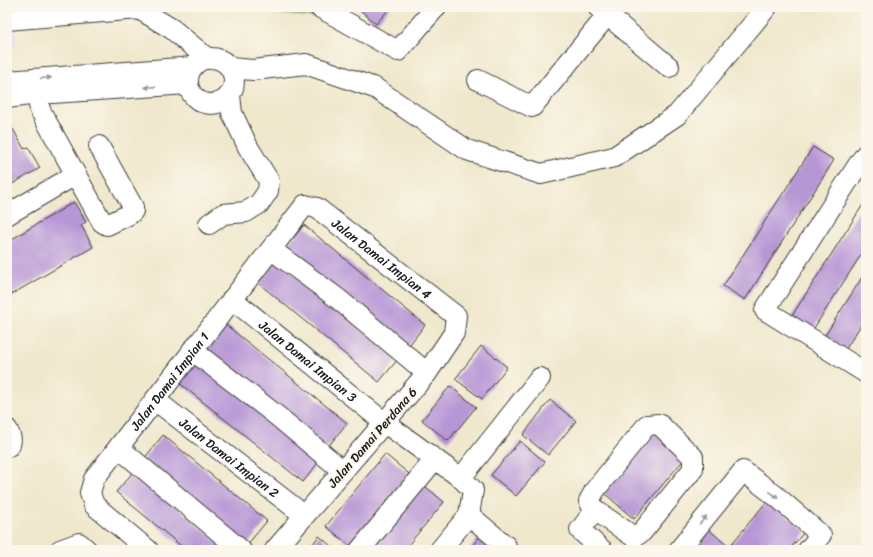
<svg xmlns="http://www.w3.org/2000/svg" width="873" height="557" viewBox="0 0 873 557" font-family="Sriracha,sans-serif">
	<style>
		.built { fill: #e1d4f4 }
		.green { fill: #95d185; stroke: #587650 }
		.building { fill: #b796d5 }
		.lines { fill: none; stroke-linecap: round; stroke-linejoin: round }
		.minor-casing { stroke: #3c3b37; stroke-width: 22 }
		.minor { stroke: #fff; stroke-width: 20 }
		.oneway { fill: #999 }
		.labels { text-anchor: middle; stroke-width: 4; stroke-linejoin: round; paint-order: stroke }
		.street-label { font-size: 13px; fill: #1c1c1c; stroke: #fbf7ec }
	</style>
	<rect width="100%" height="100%" fill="#fbf7ec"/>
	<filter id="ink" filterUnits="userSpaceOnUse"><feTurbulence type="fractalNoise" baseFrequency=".025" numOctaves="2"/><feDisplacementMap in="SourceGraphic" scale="8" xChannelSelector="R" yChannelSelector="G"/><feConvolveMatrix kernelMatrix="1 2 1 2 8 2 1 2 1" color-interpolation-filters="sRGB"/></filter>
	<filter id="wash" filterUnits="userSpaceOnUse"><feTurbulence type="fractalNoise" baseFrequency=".012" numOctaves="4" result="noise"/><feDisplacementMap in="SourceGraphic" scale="16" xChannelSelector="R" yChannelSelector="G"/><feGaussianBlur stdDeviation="0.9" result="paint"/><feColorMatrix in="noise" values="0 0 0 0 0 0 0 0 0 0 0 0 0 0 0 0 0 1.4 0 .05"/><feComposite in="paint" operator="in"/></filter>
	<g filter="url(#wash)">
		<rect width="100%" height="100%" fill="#f0e8cd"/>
		<!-- built -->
		<path class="built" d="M7,30H15L16,47L7,50Z"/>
		<!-- green -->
		<path class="green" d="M234,7H301L320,18L235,8Z"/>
		<g id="blocks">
			<!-- building -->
			<g class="building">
				<path d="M357,7H391L376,24Z"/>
				<path d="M13,129L24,149L28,147L40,168L7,187V133Z"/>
				<path d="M813,147L834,160L745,300L723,286Z"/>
				<path d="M866,200V247L807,339L786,325Z"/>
				<path d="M74,202L86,222L81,225L93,247L7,297V242Z"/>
				<path d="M304,225L425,325L406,349L284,249Z"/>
				<path d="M276,259L398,359L379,382L257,282Z"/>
				<path d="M866,271V317L840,358L819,345Z"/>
				<path d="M225,324L347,423L327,448L204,349Z"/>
				<path d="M481,346L507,367L482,399L455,379Z"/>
				<path d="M196,359L321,459L303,482L178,382Z"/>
				<path d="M450,386L476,407L448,441L422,420Z"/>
				<path d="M550,400L576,421L548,455L523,435Z"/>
				<path d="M654,431L685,458L634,519L603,492Z"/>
				<path d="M163,435L267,521L247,545L143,460Z"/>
				<path d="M520,441L545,462L516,496L491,475Z"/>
				<path d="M385,454L409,474L350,546L326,526Z"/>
				<path d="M135,470L226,550H186L116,492Z"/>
				<path d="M420,482L444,502L404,550H365Z"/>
				<path d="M768,500L805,531L789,550H689L707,528L729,547Z"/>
				<path d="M319,536L336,550H308Z"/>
				<path d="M479,537L495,550H469Z"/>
			</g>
		</g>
	</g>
	<g filter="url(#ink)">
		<use href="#blocks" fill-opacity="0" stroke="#3c3b37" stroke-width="1"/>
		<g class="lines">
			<!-- minor casing -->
			<g class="minor-casing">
				<g id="minor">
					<path d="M319,7L398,51L436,7"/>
					<path d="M598,7L669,67"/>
					<path d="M7,20L139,9L172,29L208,59"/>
					<circle cx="211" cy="81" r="23"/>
					<path d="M230,68L253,70L306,64L375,88L467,150L541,174L614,157L677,115L767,7"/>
					<path d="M478,80L532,107L614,7"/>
					<path d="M7,81L193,67"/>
					<path d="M37,94L40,110L102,222L107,225L130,214L133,211V207L99,146"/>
					<path d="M7,98L37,94L188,84"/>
					<path d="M866,154L860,162L765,310L866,373"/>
					<path d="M7,215L75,175"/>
					<path d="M209,224L223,214L246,212L259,204L268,191L269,181L248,147L232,113L230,95"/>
					<path d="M272,248L280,256L337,298L427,373"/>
					<path id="s1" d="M232,299L385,423L461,478L473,490L469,515L440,550"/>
					<path d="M192,350L276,415L343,471"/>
					<path id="s2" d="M155,400L304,515"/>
					<path d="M7,429C10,435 12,438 10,445L7,447"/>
					<path d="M119,448L241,550"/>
					<path d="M461,478L540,378"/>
					<path d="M595,510L589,501L595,490L647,425L659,424L693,457V469L642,532L634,537L595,510L580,530L602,550"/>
					<path d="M469,515L506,546L503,550"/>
					<path d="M60,550L79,543L87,550"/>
					<path id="s3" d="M148,550L94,505L90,493L94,479L305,205L317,208L456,316L454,333L427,373L275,550"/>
					<path d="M360,550L435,459"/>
					<path d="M679,550L743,471L776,496L821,535L808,550"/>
				</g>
			</g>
			<!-- minor -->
			<use href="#minor" class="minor"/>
		</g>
		<!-- one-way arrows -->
		<defs><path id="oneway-solid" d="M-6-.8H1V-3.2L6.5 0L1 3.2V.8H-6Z"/></defs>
		<g class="oneway">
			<use href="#oneway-solid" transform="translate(46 78) rotate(-4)"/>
			<use href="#oneway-solid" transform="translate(150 87) rotate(176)"/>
			<use href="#oneway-solid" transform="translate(774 495) rotate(38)"/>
			<use href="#oneway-solid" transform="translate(703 520) rotate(-50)"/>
		</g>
	</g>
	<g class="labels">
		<!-- street labels -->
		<g class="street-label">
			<text dy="5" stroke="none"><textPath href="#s3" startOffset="538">Jalan Damai Impian 4</textPath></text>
			<text dy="5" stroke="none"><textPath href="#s1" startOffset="98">Jalan Damai Impian 3</textPath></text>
			<text dy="5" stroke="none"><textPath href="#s3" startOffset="221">Jalan Damai Impian 1</textPath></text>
			<text transform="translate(372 437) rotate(-49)" y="5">Jalan Damai Perdana 6</text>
			<text dy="5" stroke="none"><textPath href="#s2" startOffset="94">Jalan Damai Impian 2</textPath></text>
		</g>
	</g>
	<!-- margin -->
	<rect width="873" height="557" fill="none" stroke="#fbf7ec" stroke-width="24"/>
</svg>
